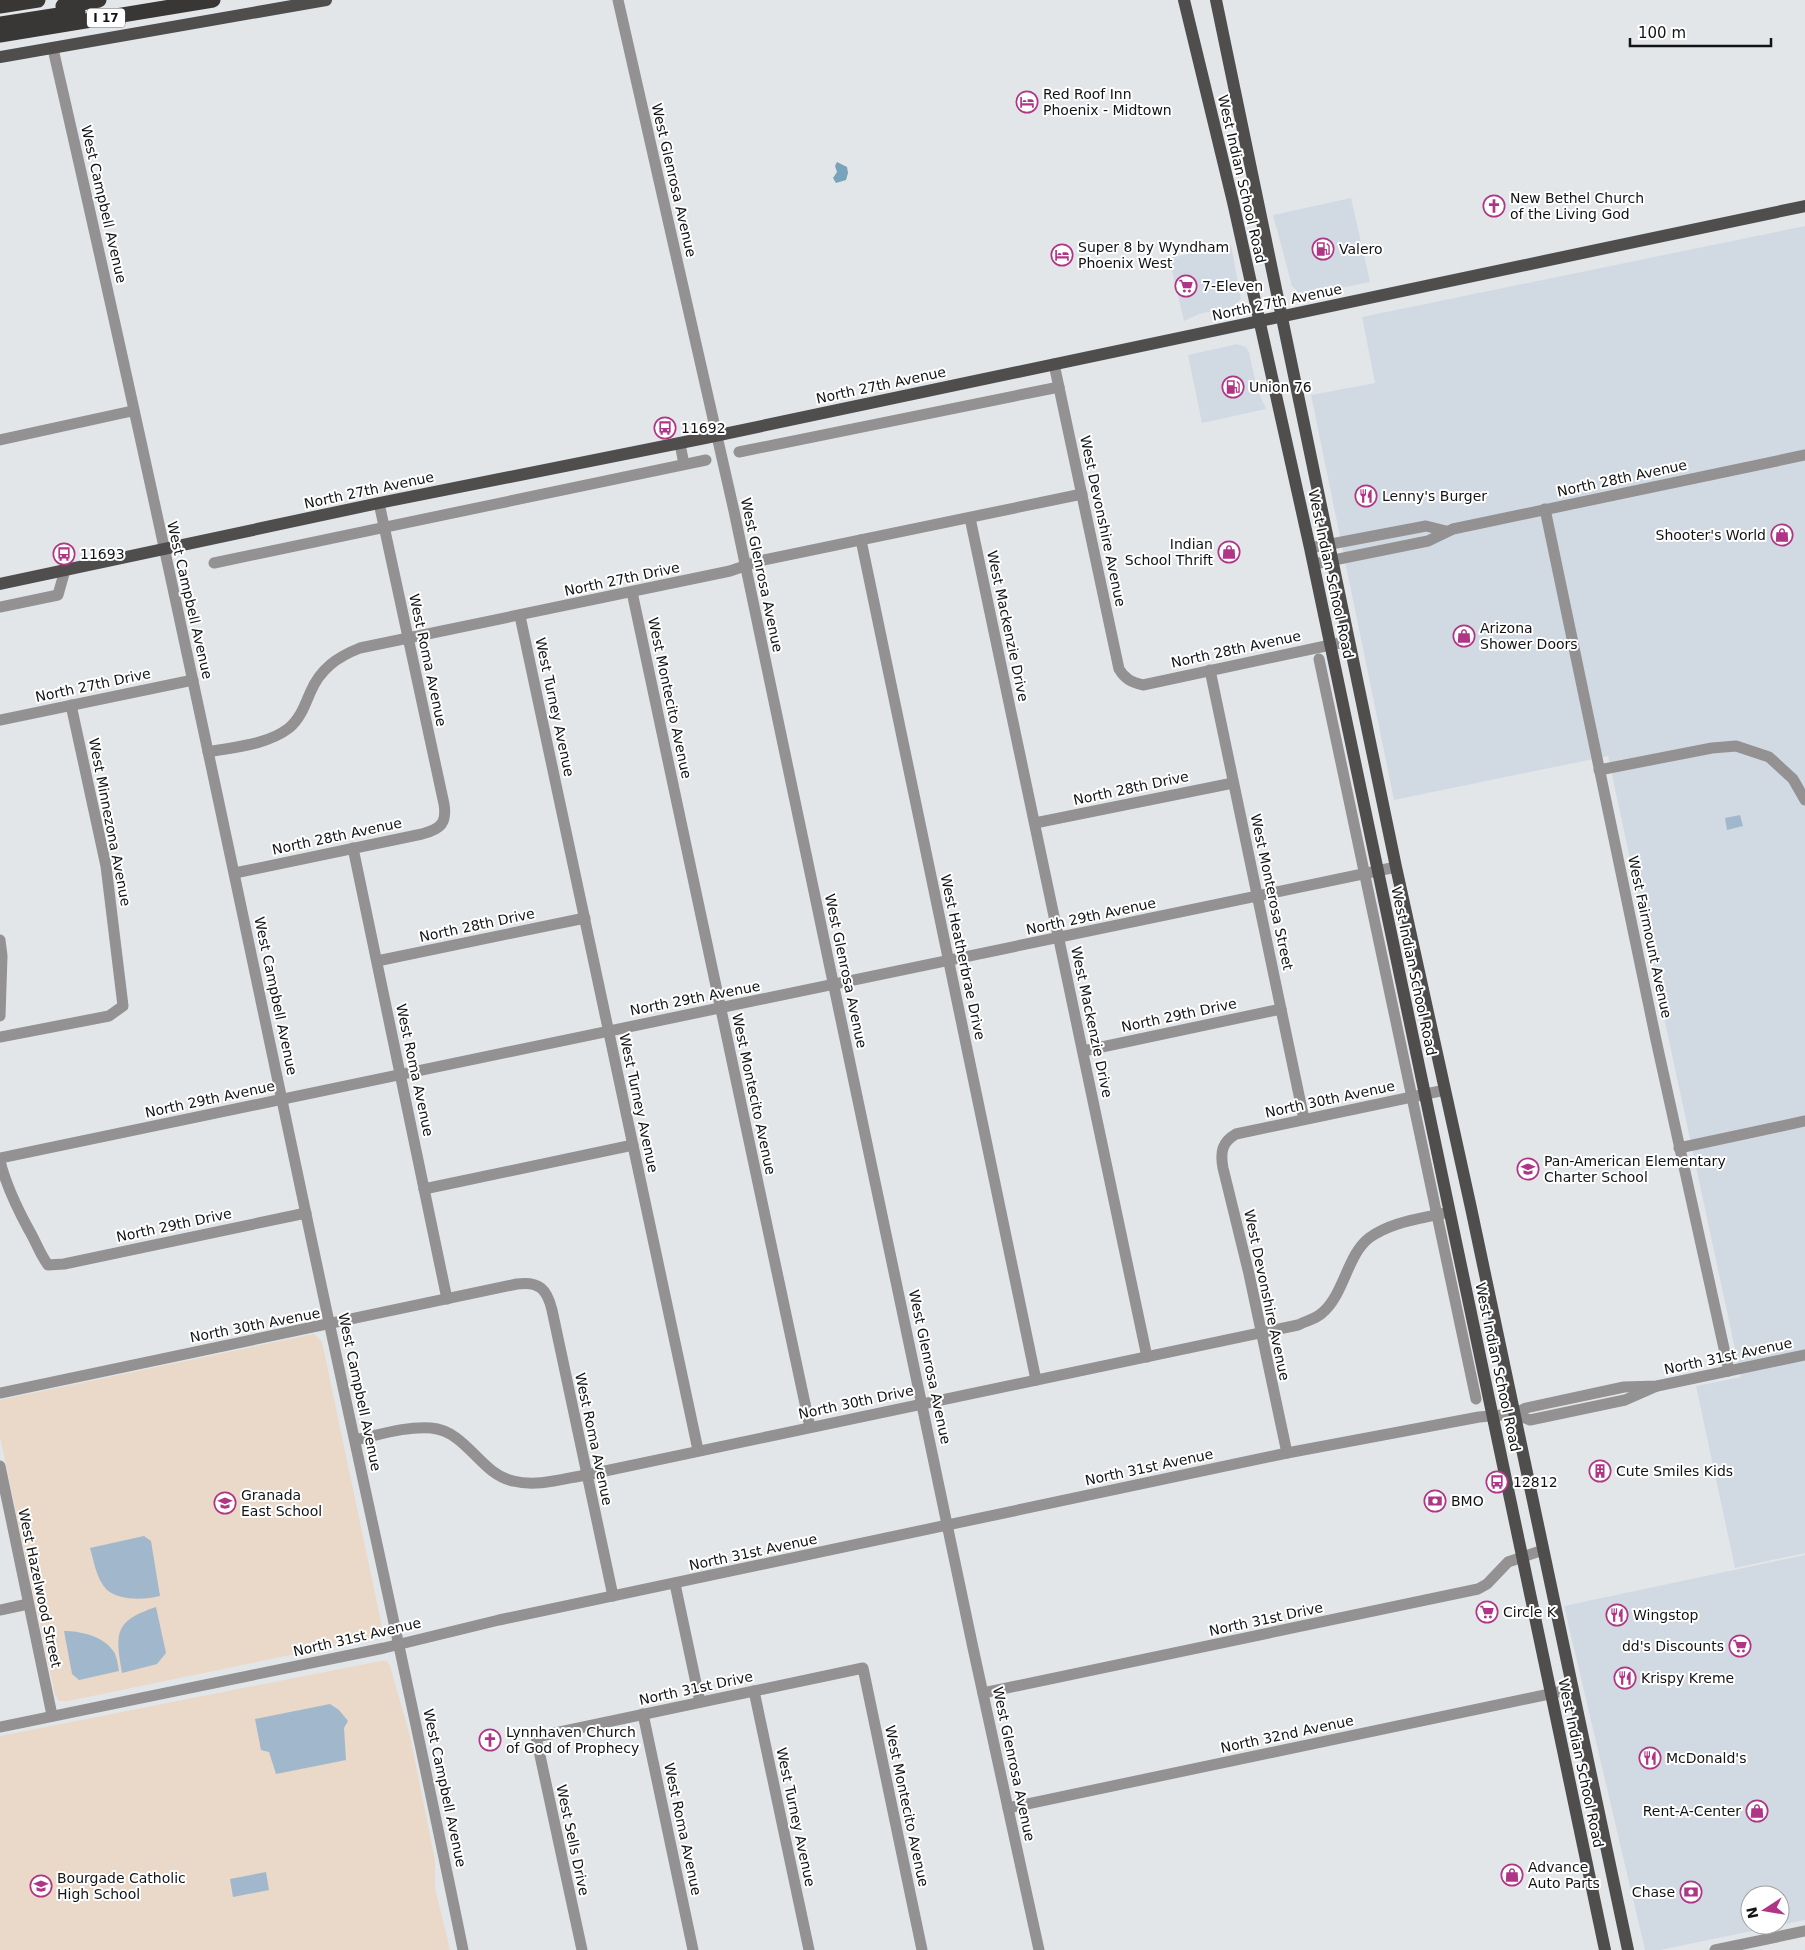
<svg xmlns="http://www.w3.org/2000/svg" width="1805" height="1950" viewBox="0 0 1805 1950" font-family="'DejaVu Sans',sans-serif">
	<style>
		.built { fill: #d1dae2; fill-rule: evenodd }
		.education { fill: #ead8c8 }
		.green { fill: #a1b8cc }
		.water { fill: #77a4ba }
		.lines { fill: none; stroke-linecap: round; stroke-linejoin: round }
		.minor { stroke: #939191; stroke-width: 11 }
		.major { stroke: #504d4d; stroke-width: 12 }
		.highway { stroke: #393636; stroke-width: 15 }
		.labels { text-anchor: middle; stroke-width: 4; stroke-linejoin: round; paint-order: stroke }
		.shield { fill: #fff; stroke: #595a5a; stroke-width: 1 }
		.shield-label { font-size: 12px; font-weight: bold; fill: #121314 }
		.poi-label { font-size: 14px; fill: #121314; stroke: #fff; text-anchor: start }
		.street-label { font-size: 14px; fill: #121314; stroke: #fff }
	</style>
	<rect width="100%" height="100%" fill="#e3e6e9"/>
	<!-- built -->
	<g class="built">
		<path d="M1351,198L1370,282L1306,295L1300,294L1292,286L1273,215Z"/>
		<path d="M1805,226V1553L1735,1568L1696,1386L1741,1377L1608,756L1394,800L1311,395L1375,383L1362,317Z"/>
		<path d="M1231,245L1241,299L1232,307L1199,314L1184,321L1169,258Z"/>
		<path d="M1237,344L1246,347L1249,352L1257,389L1266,409L1202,423L1188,355Z"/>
		<path d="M1805,1555V1920L1660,1950H1645L1564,1606ZM1750,1895H1780V1925H1750Z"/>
	</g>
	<!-- education -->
	<g class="education">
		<path d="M314,1334L322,1342L381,1622L382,1630L379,1634L373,1638L68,1701H59L55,1695L0,1437V1400Z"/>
		<path d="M381,1661H387L390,1666L410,1736L435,1860V1888L450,1950H0V1736Z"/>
	</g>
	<!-- green -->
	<g class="green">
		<path d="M1740,815L1743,826L1727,830L1725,818Z"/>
		<path d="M144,1536L151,1541L160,1596C145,1600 118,1601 106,1589C96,1578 94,1561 90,1548Z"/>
		<path d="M156,1607L166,1653L157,1664L122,1673C115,1633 114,1621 156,1607Z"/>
		<path d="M64,1631C80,1631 104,1636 114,1652C117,1657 118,1665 119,1671L79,1680L72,1674Z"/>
		<path d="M330,1704L339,1710L348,1721L344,1728L346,1760L276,1774L269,1752L261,1750L255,1719Z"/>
		<path d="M266,1872L269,1890L233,1897L230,1879Z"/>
	</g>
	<!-- water -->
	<path class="water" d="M837,162L847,167L848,173L846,180L836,183L833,178L837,172L835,166Z"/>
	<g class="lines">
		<!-- minor -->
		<g class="minor">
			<path d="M618,0L734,511L973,1648L1039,1950"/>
			<path d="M53,49C142,436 224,825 306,1214C358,1460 413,1704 463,1950"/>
			<path d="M1054,364L1119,669C1125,679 1131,682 1143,685L1349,641"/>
			<path d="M0,440L132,411"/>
			<path d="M680,444L684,464"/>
			<path d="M739,452L1059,387"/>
			<path d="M1545,509L1656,1040L1729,1371"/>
			<path d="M970,518L1147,1357"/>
			<path d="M861,540L1036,1380"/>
			<path d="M1310,548L1426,526L1446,531"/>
			<path d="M214,563L706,460"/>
			<path d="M1314,564L1428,541L1453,529L1805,455"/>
			<path d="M632,592L810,1427"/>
			<path d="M0,607L58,595L65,570"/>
			<path d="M520,616L698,1450"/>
			<path d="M1319,659L1476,1399"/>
			<path d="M1210,670L1304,1119"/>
			<path d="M0,720L193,680"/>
			<path d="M208,752C234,747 267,745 289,728C300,719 305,705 310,693C320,669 337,657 360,648L730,571L759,561L1082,494"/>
			<path d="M1599,770L1712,748L1736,746L1769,757L1793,779L1805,800"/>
			<path d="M1035,823L1233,783"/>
			<path d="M353,848L447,1299"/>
			<path d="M235,873L422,834C441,829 447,823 444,804L379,503"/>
			<path d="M0,940L2,956L0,1016"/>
			<path d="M377,961L585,918"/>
			<path d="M0,1037L109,1016L123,1006L106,866L71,705"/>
			<path d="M1083,1051L1281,1009"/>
			<path d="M1679,1148L1805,1121"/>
			<path d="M0,1158L1396,867"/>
			<path d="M0,1161C6,1185 17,1208 29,1230C36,1242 40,1254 48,1265L64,1264L306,1213"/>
			<path d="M424,1189L633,1145"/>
			<path d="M0,1393L517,1284C539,1281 547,1289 552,1310L613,1596"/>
			<path d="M1514,1414L1526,1408L1549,1403L1624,1387L1657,1386L1805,1355"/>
			<path d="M355,1440C379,1435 406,1426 431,1428C467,1431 480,1474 513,1481C537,1487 562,1479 586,1475L1298,1325C1305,1321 1316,1319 1322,1313C1344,1295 1347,1255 1369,1238C1392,1221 1422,1219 1449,1212"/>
			<path d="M1287,1453L1249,1274L1223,1168C1220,1152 1222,1142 1236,1134L1445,1090"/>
			<path d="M0,1466L52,1715"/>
			<path d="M675,1584L700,1702"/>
			<path d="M0,1610L28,1604"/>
			<path d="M754,1691L809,1950"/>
			<path d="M983,1693L1478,1589L1487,1584L1508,1562L1543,1550"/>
			<path d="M643,1714L693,1950"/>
			<path d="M0,1727L384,1648L499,1620L1287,1453L1479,1417L1514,1414L1530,1420L1625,1400L1657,1386"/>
			<path d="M1008,1808L1573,1689"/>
			<path d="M582,1950L536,1737L863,1668L922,1950"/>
			<path d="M1715,1950L1805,1931"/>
		</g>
		<!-- major -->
		<g class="major">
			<path d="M1184,0L1233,202L1310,548L1605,1950"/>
			<path d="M1216,0L1396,867L1471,1208L1628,1950"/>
			<path d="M0,57L326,0"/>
			<path d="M0,584L379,503L705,438L1805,206"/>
		</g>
		<!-- highway -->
		<g class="highway">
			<path d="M0,6L38,0"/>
			<path d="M63,6L99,0"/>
			<path d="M0,24L78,12"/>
			<path d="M0,35L213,0"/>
		</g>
	</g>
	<!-- icons -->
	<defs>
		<g id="hotel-ring" transform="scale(1.125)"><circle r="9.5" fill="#fff" stroke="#b13586" stroke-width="1.5"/><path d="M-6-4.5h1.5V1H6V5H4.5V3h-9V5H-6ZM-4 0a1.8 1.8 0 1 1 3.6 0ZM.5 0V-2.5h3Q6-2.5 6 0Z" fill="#b13586"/></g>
		<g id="church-ring" transform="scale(1.125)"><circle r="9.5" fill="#fff" stroke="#b13586" stroke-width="1.5"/><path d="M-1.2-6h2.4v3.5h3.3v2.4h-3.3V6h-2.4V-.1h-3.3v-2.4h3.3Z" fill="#b13586"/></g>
		<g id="fuel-ring" transform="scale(1.125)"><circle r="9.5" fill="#fff" stroke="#b13586" stroke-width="1.5"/><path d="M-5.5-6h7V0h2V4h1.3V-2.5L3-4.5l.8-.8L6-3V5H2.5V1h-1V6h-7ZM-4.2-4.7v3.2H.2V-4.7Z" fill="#b13586"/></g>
		<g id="supermarket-ring" transform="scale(1.125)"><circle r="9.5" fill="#fff" stroke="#b13586" stroke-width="1.5"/><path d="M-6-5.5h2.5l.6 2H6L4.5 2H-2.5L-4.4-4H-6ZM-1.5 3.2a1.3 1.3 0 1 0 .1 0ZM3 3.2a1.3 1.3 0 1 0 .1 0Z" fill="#b13586"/></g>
		<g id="bus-ring" transform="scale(1.125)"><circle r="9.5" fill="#fff" stroke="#b13586" stroke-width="1.5"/><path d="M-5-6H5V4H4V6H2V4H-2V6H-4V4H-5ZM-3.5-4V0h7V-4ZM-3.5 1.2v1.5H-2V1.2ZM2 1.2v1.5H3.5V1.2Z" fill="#b13586"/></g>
		<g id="restaurant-ring" transform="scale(1.125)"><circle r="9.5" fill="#fff" stroke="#b13586" stroke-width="1.5"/><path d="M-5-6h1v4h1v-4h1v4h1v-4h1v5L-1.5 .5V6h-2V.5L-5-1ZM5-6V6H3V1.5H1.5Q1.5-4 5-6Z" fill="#b13586"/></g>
		<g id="shop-ring" transform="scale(1.125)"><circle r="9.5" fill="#fff" stroke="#b13586" stroke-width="1.5"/><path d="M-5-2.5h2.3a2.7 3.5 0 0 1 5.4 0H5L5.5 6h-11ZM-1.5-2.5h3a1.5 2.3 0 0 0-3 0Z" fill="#b13586"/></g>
		<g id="school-ring" transform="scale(1.125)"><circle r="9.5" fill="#fff" stroke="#b13586" stroke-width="1.5"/><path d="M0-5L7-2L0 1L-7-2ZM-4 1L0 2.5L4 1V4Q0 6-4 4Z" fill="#b13586"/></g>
		<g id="building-ring" transform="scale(1.125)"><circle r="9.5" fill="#fff" stroke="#b13586" stroke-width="1.5"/><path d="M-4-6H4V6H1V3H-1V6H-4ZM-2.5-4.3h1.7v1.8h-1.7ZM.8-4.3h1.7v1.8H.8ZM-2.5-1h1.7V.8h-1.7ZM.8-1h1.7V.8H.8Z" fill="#b13586"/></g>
		<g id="bank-ring" transform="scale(1.125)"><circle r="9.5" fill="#fff" stroke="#b13586" stroke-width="1.5"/><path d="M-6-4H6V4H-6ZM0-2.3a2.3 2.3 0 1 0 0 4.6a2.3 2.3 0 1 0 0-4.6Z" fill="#b13586"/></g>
	</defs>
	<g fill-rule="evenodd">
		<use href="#hotel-ring" x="1027" y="102"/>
		<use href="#church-ring" x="1494" y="206"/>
		<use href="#fuel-ring" x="1323" y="249"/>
		<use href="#hotel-ring" x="1062" y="255"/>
		<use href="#supermarket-ring" x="1186" y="286"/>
		<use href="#fuel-ring" x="1233" y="387"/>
		<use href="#bus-ring" x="665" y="428"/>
		<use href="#restaurant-ring" x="1366" y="496"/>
		<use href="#shop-ring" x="1782" y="535"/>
		<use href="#shop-ring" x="1229" y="552"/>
		<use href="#bus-ring" x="64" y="554"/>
		<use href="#shop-ring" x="1464" y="636"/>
		<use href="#school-ring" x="1528" y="1169"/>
		<use href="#building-ring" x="1600" y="1471"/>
		<use href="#bus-ring" x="1497" y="1482"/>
		<use href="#bank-ring" x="1435" y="1501"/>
		<use href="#school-ring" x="225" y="1503"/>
		<use href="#supermarket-ring" x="1487" y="1612"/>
		<use href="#restaurant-ring" x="1617" y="1615"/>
		<use href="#supermarket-ring" x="1740" y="1646"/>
		<use href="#restaurant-ring" x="1625" y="1678"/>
		<use href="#church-ring" x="490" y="1740"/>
		<use href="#restaurant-ring" x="1650" y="1758"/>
		<use href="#shop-ring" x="1757" y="1811"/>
		<use href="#shop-ring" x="1512" y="1875"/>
		<use href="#school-ring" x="41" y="1886"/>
		<use href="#bank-ring" x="1691" y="1892"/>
	</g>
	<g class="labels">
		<!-- shield labels -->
		<rect class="shield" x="87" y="8.5" width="38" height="19" rx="4"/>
		<g class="shield-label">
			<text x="106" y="22">I 17</text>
		</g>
		<!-- poi labels -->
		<g class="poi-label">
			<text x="1043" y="99">Red Roof Inn<tspan x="1043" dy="16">Phoenix - Midtown</tspan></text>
			<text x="1510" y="203">New Bethel Church<tspan x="1510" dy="16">of the Living God</tspan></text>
			<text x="1078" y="252">Super 8 by Wyndham<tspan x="1078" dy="16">Phoenix West</tspan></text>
			<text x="1339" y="254">Valero</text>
			<text x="1202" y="291">7-Eleven</text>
			<text x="1249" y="392">Union 76</text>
			<text x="681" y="433">11692</text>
			<text x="1382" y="501">Lenny's Burger</text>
			<text x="1766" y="540" text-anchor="end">Shooter's World</text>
			<text x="1213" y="549" text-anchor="end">Indian<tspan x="1213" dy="16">School Thrift</tspan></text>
			<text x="80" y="559">11693</text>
			<text x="1480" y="633">Arizona<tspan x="1480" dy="16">Shower Doors</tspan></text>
			<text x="1544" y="1166">Pan-American Elementary<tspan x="1544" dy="16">Charter School</tspan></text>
			<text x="1616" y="1476">Cute Smiles Kids</text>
			<text x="1513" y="1487">12812</text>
			<text x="241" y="1500">Granada<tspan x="241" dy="16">East School</tspan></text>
			<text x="1451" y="1506">BMO</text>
			<text x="1503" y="1617">Circle K</text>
			<text x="1633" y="1620">Wingstop</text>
			<text x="1724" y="1651" text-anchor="end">dd's Discounts</text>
			<text x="1641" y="1683">Krispy Kreme</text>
			<text x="506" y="1737">Lynnhaven Church<tspan x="506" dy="16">of God of Prophecy</tspan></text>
			<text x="1666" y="1763">McDonald's</text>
			<text x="1741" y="1816" text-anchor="end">Rent-A-Center</text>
			<text x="1528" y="1872">Advance<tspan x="1528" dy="16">Auto Parts</tspan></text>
			<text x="57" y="1883">Bourgade Catholic<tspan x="57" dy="16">High School</tspan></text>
			<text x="1675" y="1897" text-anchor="end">Chase</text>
		</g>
		<!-- street labels -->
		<g class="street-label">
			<text transform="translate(1242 179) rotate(77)" y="5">West Indian School Road</text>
			<text transform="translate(674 180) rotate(77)" y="5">West Glenrosa Avenue</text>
			<text transform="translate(104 204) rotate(77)" y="5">West Campbell Avenue</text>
			<text transform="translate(1277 302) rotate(-12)" y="5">North 27th Avenue</text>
			<text transform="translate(881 385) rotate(-12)" y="5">North 27th Avenue</text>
			<text transform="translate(1622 478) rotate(-12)" y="5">North 28th Avenue</text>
			<text transform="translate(369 490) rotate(-12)" y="5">North 27th Avenue</text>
			<text transform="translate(1103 521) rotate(78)" y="5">West Devonshire Avenue</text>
			<text transform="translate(1331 574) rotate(78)" y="5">West Indian School Road</text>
			<text transform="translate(762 575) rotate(78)" y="5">West Glenrosa Avenue</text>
			<text transform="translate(622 579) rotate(-12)" y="5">North 27th Drive</text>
			<text transform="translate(190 600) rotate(77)" y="5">West Campbell Avenue</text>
			<text transform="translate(1008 626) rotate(78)" y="5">West Mackenzie Drive</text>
			<text transform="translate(1236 649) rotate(-12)" y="5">North 28th Avenue</text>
			<text transform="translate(428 660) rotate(78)" y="5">West Roma Avenue</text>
			<text transform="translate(93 685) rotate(-12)" y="5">North 27th Drive</text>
			<text transform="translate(670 698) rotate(78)" y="5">West Montecito Avenue</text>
			<text transform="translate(555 707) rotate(78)" y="5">West Turney Avenue</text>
			<text transform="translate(1131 788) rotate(-12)" y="5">North 28th Drive</text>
			<text transform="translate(110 822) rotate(79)" y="5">West Minnezona Avenue</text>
			<text transform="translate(337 836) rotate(-12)" y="5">North 28th Avenue</text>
			<text transform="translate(1272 892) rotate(78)" y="5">West Monterosa Street</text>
			<text transform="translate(1091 916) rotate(-12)" y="5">North 29th Avenue</text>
			<text transform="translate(477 925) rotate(-12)" y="5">North 28th Drive</text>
			<text transform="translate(1650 937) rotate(78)" y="5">West Fairmount Avenue</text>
			<text transform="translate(963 957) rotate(78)" y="5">West Heatherbrae Drive</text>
			<text transform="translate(846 971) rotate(78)" y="5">West Glenrosa Avenue</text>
			<text transform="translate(1414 971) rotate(78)" y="5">West Indian School Road</text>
			<text transform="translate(276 996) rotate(78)" y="5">West Campbell Avenue</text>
			<text transform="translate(695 998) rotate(-11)" y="5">North 29th Avenue</text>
			<text transform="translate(1179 1015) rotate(-12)" y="5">North 29th Drive</text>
			<text transform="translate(1092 1022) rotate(78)" y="5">West Mackenzie Drive</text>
			<text transform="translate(415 1070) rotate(78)" y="5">West Roma Avenue</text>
			<text transform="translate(754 1094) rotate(78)" y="5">West Montecito Avenue</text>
			<text transform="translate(210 1099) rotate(-12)" y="5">North 29th Avenue</text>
			<text transform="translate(1330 1099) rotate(-12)" y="5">North 30th Avenue</text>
			<text transform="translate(639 1103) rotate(78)" y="5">West Turney Avenue</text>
			<text transform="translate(174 1225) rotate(-12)" y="5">North 29th Drive</text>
			<text transform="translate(1267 1295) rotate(78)" y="5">West Devonshire Avenue</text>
			<text transform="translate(255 1325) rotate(-11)" y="5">North 30th Avenue</text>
			<text transform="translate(1728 1356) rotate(-12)" y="5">North 31st Avenue</text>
			<text transform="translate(930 1367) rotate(78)" y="5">West Glenrosa Avenue</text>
			<text transform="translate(1498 1367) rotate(78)" y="5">West Indian School Road</text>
			<text transform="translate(360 1392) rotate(78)" y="5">West Campbell Avenue</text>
			<text transform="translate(856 1402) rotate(-12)" y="5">North 30th Drive</text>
			<text transform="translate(594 1439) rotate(78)" y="5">West Roma Avenue</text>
			<text transform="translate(1149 1467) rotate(-12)" y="5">North 31st Avenue</text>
			<text transform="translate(753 1552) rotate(-12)" y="5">North 31st Avenue</text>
			<text transform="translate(40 1588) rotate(78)" y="5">West Hazelwood Street</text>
			<text transform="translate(1266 1619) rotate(-12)" y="5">North 31st Drive</text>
			<text transform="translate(357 1637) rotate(-13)" y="5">North 31st Avenue</text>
			<text transform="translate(696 1688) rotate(-12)" y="5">North 31st Drive</text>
			<text transform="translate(1287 1734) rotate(-12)" y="5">North 32nd Avenue</text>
			<text transform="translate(1581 1763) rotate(78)" y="5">West Indian School Road</text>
			<text transform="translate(1014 1764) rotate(78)" y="5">West Glenrosa Avenue</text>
			<text transform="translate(445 1788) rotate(78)" y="5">West Campbell Avenue</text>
			<text transform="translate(907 1806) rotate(78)" y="5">West Montecito Avenue</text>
			<text transform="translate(796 1817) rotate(78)" y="5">West Turney Avenue</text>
			<text transform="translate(683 1829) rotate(78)" y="5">West Roma Avenue</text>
			<text transform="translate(573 1840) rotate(78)" y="5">West Sells Drive</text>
		</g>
	</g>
	<!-- north arrow -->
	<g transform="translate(1765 1910) rotate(258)"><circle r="24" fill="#ffffff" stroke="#a0a1a1"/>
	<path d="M0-4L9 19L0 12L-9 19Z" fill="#b13586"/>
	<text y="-8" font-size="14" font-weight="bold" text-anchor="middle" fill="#121314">N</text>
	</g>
	<!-- scale -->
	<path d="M1630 38v8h141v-8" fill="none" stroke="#121314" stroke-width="2.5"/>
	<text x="1638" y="38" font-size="15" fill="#121314" stroke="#ffffff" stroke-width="4" paint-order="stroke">100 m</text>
</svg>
